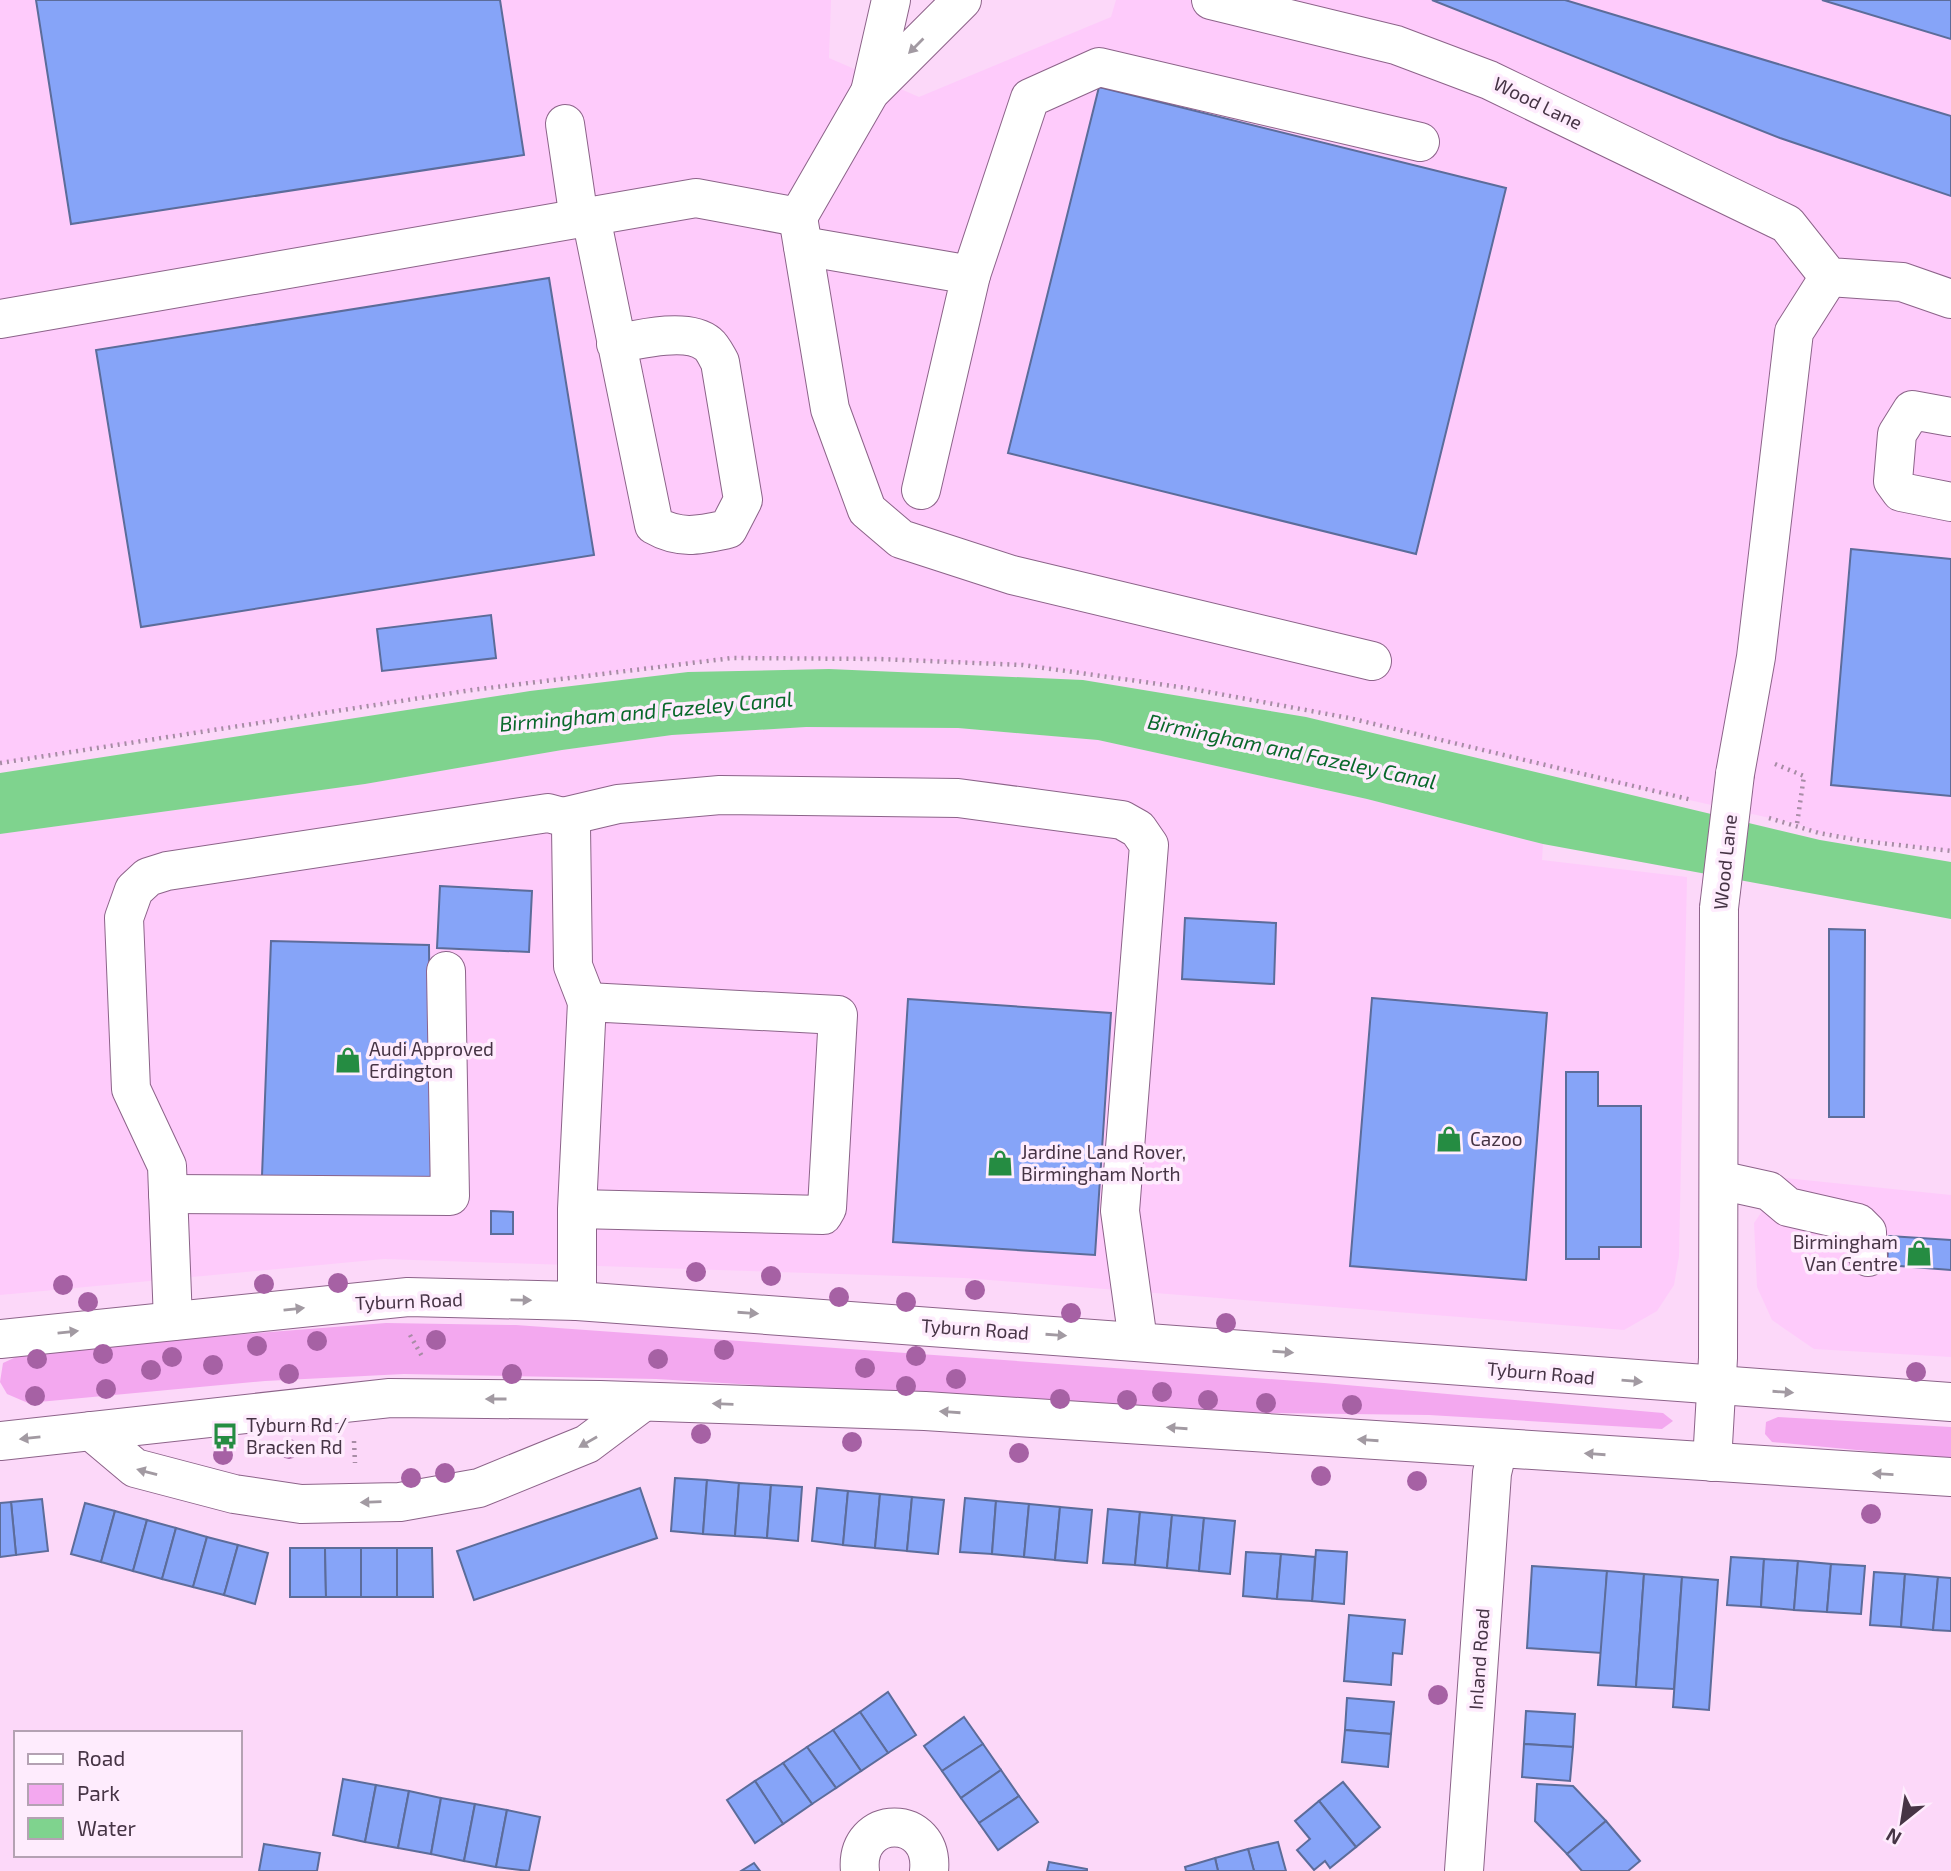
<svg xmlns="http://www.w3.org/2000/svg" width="1951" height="1871" viewBox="0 0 1951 1871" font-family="'Exo 2',sans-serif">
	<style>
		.built { fill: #fecbfb }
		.green { fill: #f3a8ef }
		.water { fill: #7fd38e }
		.building { fill: #86a4f8; stroke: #5c6c9a; stroke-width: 2 }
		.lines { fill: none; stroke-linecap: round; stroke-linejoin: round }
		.minor-casing { stroke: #8c6389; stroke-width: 40 }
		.highway-casing { stroke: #8c6389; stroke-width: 40 }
		.path { stroke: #a78ca5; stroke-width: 4.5; stroke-dasharray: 2 5; stroke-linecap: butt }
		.minor { stroke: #fff; stroke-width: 38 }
		.highway { stroke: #fff; stroke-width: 38 }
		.minor-bridge-casing { stroke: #8c6389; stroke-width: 40; stroke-linecap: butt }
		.minor-bridge { stroke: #fff; stroke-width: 38 }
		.tree { fill: #a661a4 }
		.oneway { fill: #a29aa2 }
		.labels { text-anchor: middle; stroke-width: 7; stroke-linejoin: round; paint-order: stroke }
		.street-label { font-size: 19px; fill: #463445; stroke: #feecfd }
		.poi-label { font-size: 19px; fill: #463445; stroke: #feecfd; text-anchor: start }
		.water-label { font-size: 21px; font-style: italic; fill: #08682a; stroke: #feecfd }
	</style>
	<rect width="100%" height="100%" fill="#fcd8f9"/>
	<!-- built -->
	<g class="built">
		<path d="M0,0H831L829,58L919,97L1111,17L1116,0H1951V851L1819,833L1797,824L1586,777L1349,718L1187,688L1023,665L880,659L732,658L472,690L0,763Z"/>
		<path d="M806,727L958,728L1098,740L1367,799L1543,844L1542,860L1687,877L1679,1256L1674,1285L1657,1311L1624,1330L964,1278L384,1259L0,1295V834L365,784L562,750L672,735Z"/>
		<path d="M1785,1178L1951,1195V1357L1814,1349L1772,1320L1757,1287L1754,1223Z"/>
	</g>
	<!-- green -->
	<g class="green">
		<path d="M386,1323L516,1325L1324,1383L1663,1413L1673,1421L1662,1429L1429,1415L1197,1412L656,1379L404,1374L265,1381L28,1403L7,1394L0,1382L3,1363L29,1351Z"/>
		<path d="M1778,1417L1951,1427V1459L1772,1442L1765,1434L1766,1422Z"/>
	</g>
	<!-- water -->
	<path class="water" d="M829,669L1083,680L1306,717L1820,840L1951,862V919L1543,844L1367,799L1098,740L958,728L806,727L672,735L562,750L365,784L0,834V773L530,691L688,672Z"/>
	<!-- building -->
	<g class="building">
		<path d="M36,0H500L524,155L71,224Z"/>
		<path d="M1432,0H1565L1951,116V196L1780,138Z"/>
		<path d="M1822,0H1951V39Z"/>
		<path d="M1099,87L1506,188L1416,554L1008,453Z"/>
		<path d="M549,278L594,555L141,627L96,350Z"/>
		<path d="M1851,549L1951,559V796L1831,785Z"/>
		<path d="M491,615L496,658L382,671L377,629Z"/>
		<path d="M440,886L532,891L529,952L437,948Z"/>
		<path d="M1185,918L1276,923L1274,984L1182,979Z"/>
		<path d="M1829,929L1865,930L1864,1117H1829Z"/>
		<path d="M271,941L429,945L431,1178L262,1176Z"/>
		<path d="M1372,998L1547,1013L1526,1280L1350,1266Z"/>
		<path d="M908,999L1111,1013L1095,1255L893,1242Z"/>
		<path d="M1566,1072H1598V1106H1641V1247H1599V1259H1566Z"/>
		<path d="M491,1211L513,1212V1234H491Z"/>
		<path d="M1889,1236L1951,1240V1270L1887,1265Z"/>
		<path d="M675,1478L707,1480L703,1534L671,1531Z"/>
		<path d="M707,1480L739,1483L735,1536L703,1534Z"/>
		<path d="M739,1483L771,1485L767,1538L735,1536Z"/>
		<path d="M771,1485L802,1487L798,1541L767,1538Z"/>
		<path d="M640,1488L657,1538L474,1600L457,1551Z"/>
		<path d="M817,1488L848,1491L843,1545L812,1541Z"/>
		<path d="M848,1491L880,1494L875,1548L843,1545Z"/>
		<path d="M880,1494L912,1497L907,1551L875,1548Z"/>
		<path d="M912,1497L944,1500L938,1554L907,1551Z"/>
		<path d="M965,1498L996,1501L992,1554L960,1552Z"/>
		<path d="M42,1499L48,1551L16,1555L11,1502Z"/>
		<path d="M996,1501L1029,1504L1024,1557L992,1554Z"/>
		<path d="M11,1502L16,1555L0,1557V1503Z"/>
		<path d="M85,1503L115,1511L101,1562L71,1554Z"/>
		<path d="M1029,1504L1060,1507L1055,1560L1024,1557Z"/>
		<path d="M1060,1507L1092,1510L1087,1563L1055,1560Z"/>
		<path d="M1108,1509L1140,1512L1135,1565L1103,1563Z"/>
		<path d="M115,1511L147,1520L133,1571L101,1562Z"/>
		<path d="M1140,1512L1172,1515L1167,1568L1135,1565Z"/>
		<path d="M1172,1515L1204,1518L1199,1571L1167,1568Z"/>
		<path d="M1204,1518L1235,1521L1230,1574L1199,1571Z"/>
		<path d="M147,1520L176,1528L162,1579L133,1571Z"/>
		<path d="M176,1528L207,1537L193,1587L162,1579Z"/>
		<path d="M207,1537L238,1545L224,1595L193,1587Z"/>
		<path d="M238,1545L268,1553L255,1604L224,1595Z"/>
		<path d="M290,1548H325L326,1597H290Z"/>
		<path d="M325,1548H361V1597H326Z"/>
		<rect x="361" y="1548" width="36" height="49"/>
		<path d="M397,1548H432L433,1597H397Z"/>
		<path d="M1316,1550L1347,1552L1344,1604L1312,1601Z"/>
		<path d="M1246,1552L1281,1554L1277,1599L1243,1596Z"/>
		<path d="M1281,1554L1315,1557L1312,1601L1277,1599Z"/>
		<path d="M1731,1557L1764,1559L1761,1607L1727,1605Z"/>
		<path d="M1764,1559L1798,1561L1794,1610L1761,1607Z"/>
		<path d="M1798,1561L1831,1564L1827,1612L1794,1610Z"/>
		<path d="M1831,1564L1865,1566L1861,1614L1827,1612Z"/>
		<path d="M1532,1566L1607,1571L1602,1653L1527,1648Z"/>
		<path d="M1607,1571L1644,1574L1636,1687L1598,1685Z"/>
		<path d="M1874,1572L1905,1574L1901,1627L1870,1625Z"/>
		<path d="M1644,1574L1682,1577L1674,1689L1636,1687Z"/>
		<path d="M1905,1574L1938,1577L1933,1630L1901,1627Z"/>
		<path d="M1682,1577L1718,1580L1709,1710L1673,1707Z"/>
		<path d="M1938,1577L1951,1578V1631L1933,1630Z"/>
		<path d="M1349,1615L1405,1620L1402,1654L1393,1653L1391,1685L1344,1681Z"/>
		<path d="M888,1692L916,1735L888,1753L860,1712Z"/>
		<path d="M1347,1698L1394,1702L1391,1734L1345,1730Z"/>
		<path d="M1526,1711L1575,1714L1573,1747L1524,1744Z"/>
		<path d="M860,1712L888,1753L861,1771L833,1730Z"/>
		<path d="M964,1717L983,1744L942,1771L924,1746Z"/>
		<path d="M833,1730L861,1771L836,1788L807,1747Z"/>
		<path d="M1345,1730L1391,1734L1388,1767L1342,1762Z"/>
		<path d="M983,1744L1001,1770L961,1798L942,1771Z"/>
		<path d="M1524,1744L1573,1747L1570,1781L1522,1777Z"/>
		<path d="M807,1747L836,1788L812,1804L783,1763Z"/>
		<path d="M783,1763L812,1804L783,1824L755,1781Z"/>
		<path d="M1001,1770L1019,1796L979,1823L961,1798Z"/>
		<path d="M343,1779L376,1785L365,1842L333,1835Z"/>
		<path d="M755,1781L783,1824L755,1843L727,1800Z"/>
		<path d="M1343,1782L1380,1827L1356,1847L1319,1801Z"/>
		<path d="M1537,1784L1573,1786L1606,1821L1567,1854L1535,1821Z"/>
		<path d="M376,1785L409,1791L398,1848L365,1842Z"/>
		<path d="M409,1791L441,1798L431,1854L398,1848Z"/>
		<path d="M1019,1796L1038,1822L998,1850L979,1823Z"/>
		<path d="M441,1798L475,1804L464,1861L431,1854Z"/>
		<path d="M1319,1801L1356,1847L1330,1868L1325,1861L1314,1870L1297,1850L1310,1839L1295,1821Z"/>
		<path d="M475,1804L507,1810L496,1867L464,1861Z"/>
		<path d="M507,1810L540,1817L529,1871L496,1867Z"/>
		<path d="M1606,1821L1640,1861L1628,1871H1582L1567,1854Z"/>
		<path d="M1278,1842L1286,1871H1254L1248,1849Z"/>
		<path d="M264,1844L320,1853L317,1871H259Z"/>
		<path d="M1248,1849L1254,1871H1218L1215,1858Z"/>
		<path d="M1215,1858L1218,1871H1186L1185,1867Z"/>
		<path d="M1049,1862L1087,1869V1871H1047Z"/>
		<path d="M754,1863L760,1871H741Z"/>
	</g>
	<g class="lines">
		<!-- minor casing -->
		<g class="minor-casing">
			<g id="minor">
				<path d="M1211,0L1396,45L1489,80L1787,224L1829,277L1902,282L1951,299"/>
				<path d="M870,92L891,0"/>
				<path d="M565,124L579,219"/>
				<path d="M591,217L654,525C680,540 700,535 728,529L743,500L720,362C717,357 713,348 708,344C688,327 639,339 616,344"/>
				<path d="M798,217L830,409L867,510L901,539L1012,575L1372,661"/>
				<path d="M803,246L971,275L921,490"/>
				<path d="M971,275L1030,98L1099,67L1420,142"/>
				<path d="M0,319L696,198L798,217L870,92L962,0"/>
				<path d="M1951,417L1912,410L1897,434L1893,481L1901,492L1951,502"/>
				<path d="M1735,774L1756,657L1794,332L1829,277"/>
				<path d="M563,817L618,804L720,795L958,798L1122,820L1138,829L1149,845L1120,1211L1138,1341"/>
				<path d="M1719,1180L1769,1191L1788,1207L1858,1223L1867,1232L1868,1257"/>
				<path d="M168,1194L450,1196L446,971"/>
				<path d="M577,1209L823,1215L827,1208L838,1015L587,1002L577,1209V1301"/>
				<path d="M173,1321L167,1166L131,1089L124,918L134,890L148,877L167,871L548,813L563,817L571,827L573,966L587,1002"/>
				<path d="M91,1431L135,1468L234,1494L301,1504L400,1502L479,1488L587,1444L643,1402"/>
				<path d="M1712,1462L1718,1358L1719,908"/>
				<path d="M860,1871C854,1813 935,1813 929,1871"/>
				<path d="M1464,1871L1492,1473L1498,1448"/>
			</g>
		</g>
		<!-- highway casing -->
		<g class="highway-casing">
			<g id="highway">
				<path d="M0,1339L408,1297L577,1301L1951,1402"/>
				<path d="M0,1441L390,1398L600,1400L925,1411L1951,1477"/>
			</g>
		</g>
		<!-- path -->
		<g class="path">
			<path d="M0,763L472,690L732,658L880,659L1023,665L1187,688L1349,718L1692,800"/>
			<path d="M1775,764L1804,776L1797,824"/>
			<path d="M1769,818L1819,833L1863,841L1951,851"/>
			<path d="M410,1335L423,1358"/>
			<path d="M354,1441L355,1463"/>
		</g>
		<!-- minor -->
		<use href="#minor" class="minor"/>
		<!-- highway -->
		<use href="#highway" class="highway"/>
		<!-- minor-bridge casing -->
		<g class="minor-bridge-casing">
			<path id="minor-bridge" d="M1719,908L1735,774"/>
		</g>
		<!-- minor-bridge -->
		<use href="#minor-bridge" class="minor-bridge"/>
	</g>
	<!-- trees -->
	<g class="tree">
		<circle cx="696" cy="1272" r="10"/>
		<circle cx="771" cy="1276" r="10"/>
		<circle cx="338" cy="1283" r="10"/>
		<circle cx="264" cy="1284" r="10"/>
		<circle cx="63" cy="1285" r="10"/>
		<circle cx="975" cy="1290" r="10"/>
		<circle cx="839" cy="1297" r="10"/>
		<circle cx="88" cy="1302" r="10"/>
		<circle cx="906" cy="1302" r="10"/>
		<circle cx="1071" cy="1313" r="10"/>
		<circle cx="1226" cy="1323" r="10"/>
		<circle cx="436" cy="1340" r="10"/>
		<circle cx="317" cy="1341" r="10"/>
		<circle cx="257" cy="1346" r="10"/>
		<circle cx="724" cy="1350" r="10"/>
		<circle cx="103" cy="1354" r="10"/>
		<circle cx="916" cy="1356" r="10"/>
		<circle cx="172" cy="1357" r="10"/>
		<circle cx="37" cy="1359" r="10"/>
		<circle cx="658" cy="1359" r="10"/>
		<circle cx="213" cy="1365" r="10"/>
		<circle cx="865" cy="1368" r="10"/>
		<circle cx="151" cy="1370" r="10"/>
		<circle cx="1916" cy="1372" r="10"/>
		<circle cx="289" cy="1374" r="10"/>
		<circle cx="512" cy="1374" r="10"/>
		<circle cx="956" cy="1379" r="10"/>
		<circle cx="906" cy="1386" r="10"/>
		<circle cx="106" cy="1389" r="10"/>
		<circle cx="1162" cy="1392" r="10"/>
		<circle cx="35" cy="1396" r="10"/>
		<circle cx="1060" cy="1399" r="10"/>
		<circle cx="1127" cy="1400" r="10"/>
		<circle cx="1208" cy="1400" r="10"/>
		<circle cx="1266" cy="1403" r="10"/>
		<circle cx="1352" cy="1405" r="10"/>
		<circle cx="701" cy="1434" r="10"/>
		<circle cx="852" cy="1442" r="10"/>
		<circle cx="289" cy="1449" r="10"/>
		<circle cx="1019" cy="1453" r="10"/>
		<circle cx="223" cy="1455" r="10"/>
		<circle cx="445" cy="1473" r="10"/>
		<circle cx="1321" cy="1476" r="10"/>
		<circle cx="411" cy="1478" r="10"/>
		<circle cx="1417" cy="1481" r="10"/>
		<circle cx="1871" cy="1514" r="10"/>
		<circle cx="1438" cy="1695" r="10"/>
	</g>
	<!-- one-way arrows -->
	<defs><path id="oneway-solid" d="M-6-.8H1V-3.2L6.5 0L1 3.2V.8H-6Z" transform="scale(1.75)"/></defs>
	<g class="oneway">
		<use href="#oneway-solid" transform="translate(916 46) rotate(135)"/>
		<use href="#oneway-solid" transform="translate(521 1300) rotate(1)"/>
		<use href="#oneway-solid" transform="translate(294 1309) rotate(-6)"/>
		<use href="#oneway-solid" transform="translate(748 1313) rotate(4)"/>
		<use href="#oneway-solid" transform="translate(68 1332) rotate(-6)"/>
		<use href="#oneway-solid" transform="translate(1056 1335) rotate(4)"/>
		<use href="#oneway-solid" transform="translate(1283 1352) rotate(4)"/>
		<use href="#oneway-solid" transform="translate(1632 1381) rotate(5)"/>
		<use href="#oneway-solid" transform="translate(1783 1392) rotate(4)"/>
		<use href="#oneway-solid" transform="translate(496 1399) rotate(-180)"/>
		<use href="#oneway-solid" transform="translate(723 1404) rotate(-178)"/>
		<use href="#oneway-solid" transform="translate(950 1412) rotate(-176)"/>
		<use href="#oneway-solid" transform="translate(1177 1428) rotate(-176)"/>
		<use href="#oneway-solid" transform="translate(30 1438) rotate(174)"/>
		<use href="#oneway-solid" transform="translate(1368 1440) rotate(-176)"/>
		<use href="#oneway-solid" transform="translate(588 1442) rotate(150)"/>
		<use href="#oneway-solid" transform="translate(1595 1454) rotate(-176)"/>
		<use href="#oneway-solid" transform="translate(147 1472) rotate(-165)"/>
		<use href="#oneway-solid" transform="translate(1883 1474) rotate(-177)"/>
		<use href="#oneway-solid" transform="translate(371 1502) rotate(178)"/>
	</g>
	<!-- icons -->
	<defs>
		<g id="shop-bare" transform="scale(2.1)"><path d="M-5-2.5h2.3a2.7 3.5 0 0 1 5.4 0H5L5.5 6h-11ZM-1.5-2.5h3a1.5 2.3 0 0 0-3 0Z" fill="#258c42" stroke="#feecfd" stroke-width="2.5" paint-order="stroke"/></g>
		<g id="bus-bare" transform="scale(2.1)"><path d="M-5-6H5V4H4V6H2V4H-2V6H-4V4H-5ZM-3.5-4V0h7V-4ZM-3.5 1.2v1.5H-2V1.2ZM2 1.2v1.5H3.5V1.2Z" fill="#258c42" stroke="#feecfd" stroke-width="2.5" paint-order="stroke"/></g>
	</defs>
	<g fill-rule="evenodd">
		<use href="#shop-bare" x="348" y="1060"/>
		<use href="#shop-bare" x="1449" y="1139"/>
		<use href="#shop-bare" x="1000" y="1163"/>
		<use href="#shop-bare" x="1919" y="1253"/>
		<use href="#bus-bare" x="225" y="1436"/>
	</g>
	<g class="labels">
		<!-- street labels -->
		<g class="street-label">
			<text transform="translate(1538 103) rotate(26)" y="7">Wood Lane</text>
			<text transform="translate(1725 862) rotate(-84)" y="7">Wood Lane</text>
			<text transform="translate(409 1301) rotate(-2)" y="7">Tyburn Road</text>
			<text transform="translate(975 1329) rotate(4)" y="7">Tyburn Road</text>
			<text transform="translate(1541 1373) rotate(5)" y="7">Tyburn Road</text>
			<text transform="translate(1479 1659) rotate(-86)" y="7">Inland Road</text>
		</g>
		<!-- poi labels -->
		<g class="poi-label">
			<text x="369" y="1056">Audi Approved<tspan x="369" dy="22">Erdington</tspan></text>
			<text x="1470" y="1146">Cazoo</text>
			<text x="1021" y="1159">Jardine Land Rover,<tspan x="1021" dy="22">Birmingham North</tspan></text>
			<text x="1898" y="1249" text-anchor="end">Birmingham<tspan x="1898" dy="22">Van Centre</tspan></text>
			<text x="246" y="1432">Tyburn Rd /<tspan x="246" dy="22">Bracken Rd</tspan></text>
		</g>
		<!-- water labels -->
		<g class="water-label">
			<text transform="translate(646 712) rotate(-5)" y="7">Birmingham and Fazeley Canal</text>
			<text transform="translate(1292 752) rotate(12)" y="7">Birmingham and Fazeley Canal</text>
		</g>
	</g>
	<!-- legend -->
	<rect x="14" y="1731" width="228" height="126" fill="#feecfd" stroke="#b4a2b3" stroke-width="2"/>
	<rect x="28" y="1754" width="35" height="10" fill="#ffffff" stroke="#b4a2b3" stroke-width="2"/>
	<text x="77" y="1766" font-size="21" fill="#463445">Road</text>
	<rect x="28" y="1784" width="35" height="21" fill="#f3a8ef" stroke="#b4a2b3" stroke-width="2"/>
	<text x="77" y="1801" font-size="21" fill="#463445">Park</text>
	<rect x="28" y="1818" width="35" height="21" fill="#7fd38e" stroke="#b4a2b3" stroke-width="2"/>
	<text x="77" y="1836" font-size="21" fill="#463445">Water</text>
	<!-- north arrow -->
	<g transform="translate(1902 1822) rotate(210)" stroke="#feecfd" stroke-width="5" paint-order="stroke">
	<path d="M0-5L12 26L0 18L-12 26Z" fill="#463445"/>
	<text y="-10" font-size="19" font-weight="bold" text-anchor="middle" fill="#463445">N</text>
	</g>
</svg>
